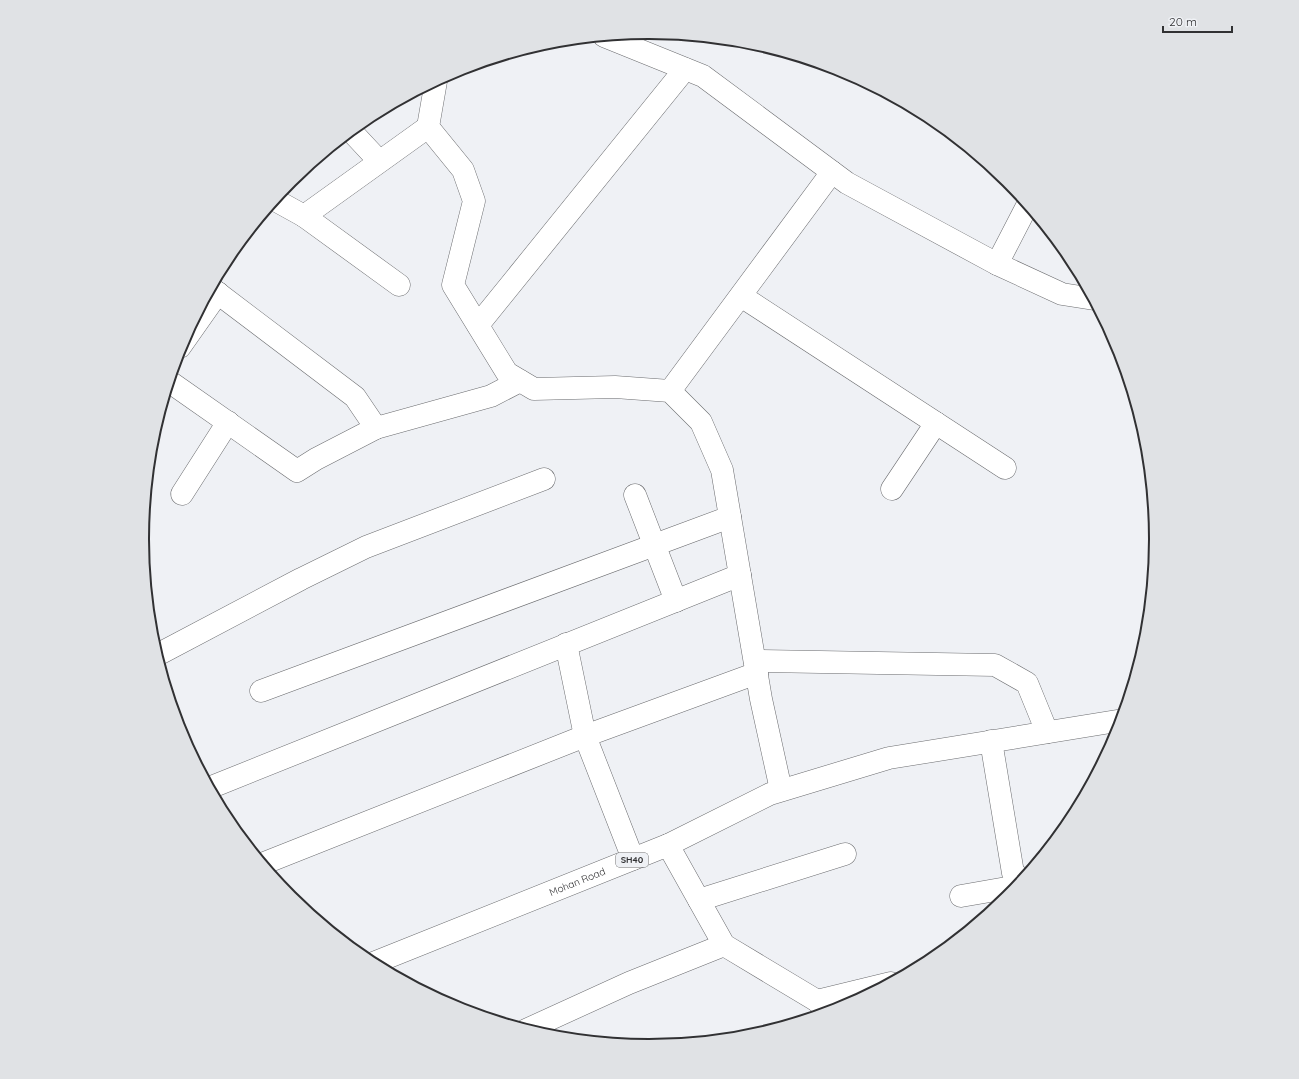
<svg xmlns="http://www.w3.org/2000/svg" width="1299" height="1079" viewBox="0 0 1299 1079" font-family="Quicksand,sans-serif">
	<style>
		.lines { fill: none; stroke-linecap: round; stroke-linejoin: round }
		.minor-casing { stroke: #6b6c6f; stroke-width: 23 }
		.major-casing { stroke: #6b6c6f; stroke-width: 23 }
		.minor { stroke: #fff; stroke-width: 22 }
		.major { stroke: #fff; stroke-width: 22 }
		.labels { text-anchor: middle; stroke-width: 4; stroke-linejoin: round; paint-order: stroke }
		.shield { fill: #eff1f5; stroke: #6a6b6d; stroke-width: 1 }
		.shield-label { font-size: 9px; font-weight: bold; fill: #313133 }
		.street-label { font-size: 10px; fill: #313133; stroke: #eff1f5 }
		.rim { fill: none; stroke: #313133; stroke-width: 2 }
	</style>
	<rect width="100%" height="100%" fill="#eff1f5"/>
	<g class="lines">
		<!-- minor casing -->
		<g class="minor-casing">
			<g id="minor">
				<path d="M604,36L703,76L847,183L997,264L1028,204"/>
				<path d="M436,81L428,127L463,170L474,201L453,285L507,373L534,389L615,387L670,391L701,422L722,470L761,699L781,790"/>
				<path d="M351,131L379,161"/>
				<path d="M275,200L304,216L399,285"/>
				<path d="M304,216L428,127"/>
				<path d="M997,264L1062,294L1094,299"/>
				<path d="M211,288L355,397L376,428"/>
				<path d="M741,296L1005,468"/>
				<path d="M478,325L685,69"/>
				<path d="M180,347L218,293"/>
				<path d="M170,382L297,471L316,459L376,428L491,396L520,381"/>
				<path d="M670,391L832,172"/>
				<path d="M892,489L936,423"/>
				<path d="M182,494L228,422"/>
				<path d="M635,495L676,601"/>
				<path d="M566,644L585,736L633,859"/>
				<path d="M157,655L301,579L366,547L544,479"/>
				<path d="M755,661L995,665L1027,683L1047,732"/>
				<path d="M261,691L730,517"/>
				<path d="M991,741L1013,873L1023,880"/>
				<path d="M209,788L740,575"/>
				<path d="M668,845L770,794L889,758L1123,720"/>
				<path d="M262,864L585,736L757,673"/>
				<path d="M961,896L1018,886"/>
				<path d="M699,900L845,854"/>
				<path d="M817,1001L891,983"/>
				<path d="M526,1030L629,983L724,945"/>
			</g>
		</g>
		<!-- major casing -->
		<g class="major-casing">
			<g id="major">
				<path id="s1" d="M371,964L668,845L724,945L834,1011"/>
			</g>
		</g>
		<!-- minor -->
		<use href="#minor" class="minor"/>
		<!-- major -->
		<use href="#major" class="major"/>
	</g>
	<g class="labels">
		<!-- shield labels -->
		<rect class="shield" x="616" y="853" width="32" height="14" rx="3"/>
		<g class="shield-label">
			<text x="632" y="863">SH40</text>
		</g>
		<!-- street labels -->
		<g class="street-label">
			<text dy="4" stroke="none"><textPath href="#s1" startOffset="222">Mohan Road</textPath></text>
		</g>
	</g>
	<!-- crop -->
	<path d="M0 0H1299V1079H0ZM149 539a500 500 0 1 1 1000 0a500 500 0 1 1-1000 0Z" fill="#e0e2e5" fill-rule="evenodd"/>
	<path class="rim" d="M149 539a500 500 0 1 1 1000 0a500 500 0 1 1-1000 0Z"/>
	<!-- scale -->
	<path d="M1163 26v6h69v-6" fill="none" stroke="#313133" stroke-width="2"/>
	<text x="1169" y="26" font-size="12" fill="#313133" stroke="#eff1f5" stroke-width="3" paint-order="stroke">20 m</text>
</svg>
